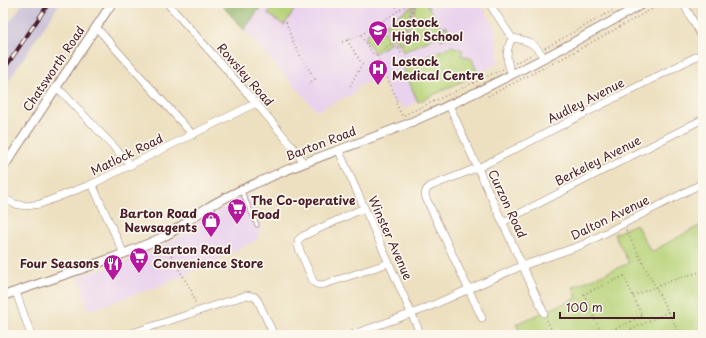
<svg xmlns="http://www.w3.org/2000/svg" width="706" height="338" viewBox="0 0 706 338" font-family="'Playpen Sans',sans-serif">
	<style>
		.built { fill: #e9d2ed }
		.industrial { fill: #c9bfd7 }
		.green { fill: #b7d379; stroke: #807952 }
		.forest { fill: #91b569; stroke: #6e6a4a }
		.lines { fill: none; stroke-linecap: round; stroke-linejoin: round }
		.service-casing { stroke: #9c8076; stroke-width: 5 }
		.minor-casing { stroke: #9c8076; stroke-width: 8 }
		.tertiary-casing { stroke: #9c8076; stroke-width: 10 }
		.path { stroke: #9c8076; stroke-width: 1.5; stroke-dasharray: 1 3; stroke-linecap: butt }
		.service { stroke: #fff; stroke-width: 3.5 }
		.minor { stroke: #fff; stroke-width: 7 }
		.tertiary { stroke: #fff; stroke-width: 8 }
		.rail-casing { stroke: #4a1f2b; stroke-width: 4 }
		.rail { stroke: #fbf7ec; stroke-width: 2.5; stroke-dasharray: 8; stroke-linecap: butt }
		.labels { text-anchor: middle; stroke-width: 3.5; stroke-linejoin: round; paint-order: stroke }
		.poi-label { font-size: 12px; font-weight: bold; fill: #4a1f2b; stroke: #fbf7ec; text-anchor: start }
		.street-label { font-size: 12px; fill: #4a1f2b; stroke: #fbf7ec }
	</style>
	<rect width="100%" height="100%" fill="#fbf7ec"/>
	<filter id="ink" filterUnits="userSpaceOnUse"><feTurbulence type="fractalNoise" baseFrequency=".025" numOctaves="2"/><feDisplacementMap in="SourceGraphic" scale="8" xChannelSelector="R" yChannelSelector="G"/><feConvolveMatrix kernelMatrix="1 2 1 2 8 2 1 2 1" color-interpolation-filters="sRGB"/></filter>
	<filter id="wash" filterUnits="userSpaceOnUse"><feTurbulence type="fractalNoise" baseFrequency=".012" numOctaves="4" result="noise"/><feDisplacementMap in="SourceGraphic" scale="16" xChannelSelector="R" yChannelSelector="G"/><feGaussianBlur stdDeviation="0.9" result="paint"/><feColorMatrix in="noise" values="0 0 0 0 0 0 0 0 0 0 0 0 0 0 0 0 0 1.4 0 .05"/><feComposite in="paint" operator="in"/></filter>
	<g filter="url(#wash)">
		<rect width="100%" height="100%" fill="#ede0c0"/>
		<!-- built -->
		<g class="built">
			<path d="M220,3H480L495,28L499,63L402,109L399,102L394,104L381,76L355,88L357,92L317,111Z"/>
			<path d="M248,194L262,225L257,240L201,268L152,289L89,310L79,276L121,264L151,251L177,238L211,214Z"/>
		</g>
		<!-- industrial -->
		<path class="industrial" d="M23,3H60L3,89V32Z"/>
		<!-- green -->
		<g class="green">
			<path d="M275,3H299L284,25L268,14Z"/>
			<path d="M417,3H426L442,28L446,26L448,29L444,39L441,40L439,36L403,52L401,48Z"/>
			<path d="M414,5L399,46L385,24Z"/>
			<path d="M380,26L391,43L375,53L365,39L367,34Z"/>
			<path d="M451,46L463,50L461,55L472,59L478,74L418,102L403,68Z"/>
			<path d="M636,224L651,252L699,226L703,234V335H509L519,330L516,324L577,298L573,287L629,263L614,234Z"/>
		</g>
		<!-- forest -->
		<path class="forest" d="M220,3H252L260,8L244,30Z"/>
	</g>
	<g filter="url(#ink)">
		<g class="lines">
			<!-- service casing -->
			<g class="service-casing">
				<path id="service" d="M241,190L257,225"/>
			</g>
			<!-- minor casing -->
			<g class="minor-casing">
				<g id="minor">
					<path d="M167,3L256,103L297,152L303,163"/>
					<path d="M489,3L512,38"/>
					<path d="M683,3L703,39"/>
					<path d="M96,27L193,135"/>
					<path d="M512,74C506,61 505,52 512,38C528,40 535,43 544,58"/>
					<path d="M56,88L63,93L131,165"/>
					<path d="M449,105L544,313"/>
					<path d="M339,151L421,335"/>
					<path d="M92,184L124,254"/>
					<path d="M3,198L15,204L26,206L40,204L92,184L256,103"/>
					<path d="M364,208L303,236L298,240V246L313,281L316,284L322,285L389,263"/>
					<path d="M503,222L703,119"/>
					<path d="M16,292L31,335"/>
					<path d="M482,318L426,198C424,192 426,189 431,186L482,166L703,53"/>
					<path d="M126,335L247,295L255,297L258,301L274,335"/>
					<path d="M351,335L424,309L519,267L582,245L703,183"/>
				</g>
			</g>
			<!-- tertiary casing -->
			<g class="tertiary-casing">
				<g id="tertiary">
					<path d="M3,168L112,3"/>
					<path d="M3,296C56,277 111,261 163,237C179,229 192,217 207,208C226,196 247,187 268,178C313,158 361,143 407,124C488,89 567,47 644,3"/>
				</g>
			</g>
			<!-- path -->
			<g class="path">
				<path d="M304,3L312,8L321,3"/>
				<path d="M323,3L326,7L329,5"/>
				<path d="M394,3L398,10"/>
				<path d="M286,22L295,47L315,79L307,85"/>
				<path d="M361,36L374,55L376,54"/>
				<path d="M347,40L362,64L349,88"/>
				<path d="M342,42L361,35L381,22"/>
				<path d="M394,42L376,54L397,99L396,103L402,116L503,69"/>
				<path d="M398,48L400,47L415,3"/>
				<path d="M545,48L626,3"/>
				<path d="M401,53L381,22L410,3"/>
				<path d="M515,63L533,54"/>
				<path d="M488,96L563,58L663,3"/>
				<path d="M626,230L680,335"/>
				<path d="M165,245L191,290L196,305"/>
				<path d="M624,276L642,316L602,335L584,294Z"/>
				<path d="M633,296L670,281L703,271"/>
				<path d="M547,320L554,335"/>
				<path d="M616,328L619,335"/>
				<path d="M553,333L560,335"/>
				<path d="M620,335L668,312"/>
				<path d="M695,335L703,328"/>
			</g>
			<!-- service -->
			<use href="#service" class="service"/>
			<!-- minor -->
			<use href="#minor" class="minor"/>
			<!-- tertiary -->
			<use href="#tertiary" class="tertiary"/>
			<!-- rail casing -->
			<g class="rail-casing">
				<path id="rail" d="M3,71L49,3"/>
			</g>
			<!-- rail -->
			<use href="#rail" class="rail"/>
		</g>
	</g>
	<!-- icons -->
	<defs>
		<g id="school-pin" transform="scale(1)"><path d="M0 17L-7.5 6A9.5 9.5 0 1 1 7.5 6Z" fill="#b5179e" stroke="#fbf7ec"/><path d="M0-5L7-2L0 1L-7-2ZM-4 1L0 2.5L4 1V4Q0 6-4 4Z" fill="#fff"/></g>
		<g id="hospital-pin" transform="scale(1)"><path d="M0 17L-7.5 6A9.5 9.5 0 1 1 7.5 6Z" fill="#b5179e" stroke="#fbf7ec"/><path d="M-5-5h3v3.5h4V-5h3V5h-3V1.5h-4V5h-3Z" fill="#fff"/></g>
		<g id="supermarket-pin" transform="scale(1)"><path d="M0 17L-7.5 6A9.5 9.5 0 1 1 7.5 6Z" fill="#b5179e" stroke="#fbf7ec"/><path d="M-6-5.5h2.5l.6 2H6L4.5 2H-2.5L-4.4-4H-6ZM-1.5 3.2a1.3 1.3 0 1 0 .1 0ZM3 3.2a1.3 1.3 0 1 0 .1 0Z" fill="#fff"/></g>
		<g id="shop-pin" transform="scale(1)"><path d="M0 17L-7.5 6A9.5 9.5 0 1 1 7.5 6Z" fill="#b5179e" stroke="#fbf7ec"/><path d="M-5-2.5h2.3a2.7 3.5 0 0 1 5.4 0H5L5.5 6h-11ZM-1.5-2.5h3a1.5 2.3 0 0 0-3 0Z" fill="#fff"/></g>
		<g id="restaurant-pin" transform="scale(1)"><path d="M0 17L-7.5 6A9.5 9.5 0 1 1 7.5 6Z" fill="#b5179e" stroke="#fbf7ec"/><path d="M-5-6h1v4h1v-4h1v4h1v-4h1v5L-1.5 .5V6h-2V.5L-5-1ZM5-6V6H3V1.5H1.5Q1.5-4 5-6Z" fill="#fff"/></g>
	</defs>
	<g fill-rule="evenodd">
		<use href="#school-pin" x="378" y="30"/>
		<use href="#hospital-pin" x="378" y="69"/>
		<use href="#supermarket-pin" x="237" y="208"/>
		<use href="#shop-pin" x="211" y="221"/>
		<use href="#supermarket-pin" x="139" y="257"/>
		<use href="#restaurant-pin" x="113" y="264"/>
	</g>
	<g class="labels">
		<!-- poi labels -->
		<g class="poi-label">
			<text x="392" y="27">Lostock<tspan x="392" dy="14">High School</tspan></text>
			<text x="392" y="66">Lostock<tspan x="392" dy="14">Medical Centre</tspan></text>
			<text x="251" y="205">The Co-operative<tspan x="251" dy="14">Food</tspan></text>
			<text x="197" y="218" text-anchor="end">Barton Road<tspan x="197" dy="14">Newsagents</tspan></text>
			<text x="153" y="254">Barton Road<tspan x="153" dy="14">Convenience Store</tspan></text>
			<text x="99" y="268" text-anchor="end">Four Seasons</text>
		</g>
		<!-- street labels -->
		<g class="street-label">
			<text transform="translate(54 69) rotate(-56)" y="4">Chatsworth Road</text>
			<text transform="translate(245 75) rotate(49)" y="4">Rowsley Road</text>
			<text transform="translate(586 101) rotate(-27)" y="4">Audley Avenue</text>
			<text transform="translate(321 144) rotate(-21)" y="4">Barton Road</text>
			<text transform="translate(127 155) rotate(-26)" y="4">Matlock Road</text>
			<text transform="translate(598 161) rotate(-27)" y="4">Berkeley Avenue</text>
			<text transform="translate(507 204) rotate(65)" y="4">Curzon Road</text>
			<text transform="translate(610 218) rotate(-26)" y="4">Dalton Avenue</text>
			<text transform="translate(390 238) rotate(66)" y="4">Winster Avenue</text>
		</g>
	</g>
	<!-- margin -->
	<rect width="706" height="338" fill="none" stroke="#fbf7ec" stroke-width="16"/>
	<!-- scale -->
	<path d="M560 312v6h114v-6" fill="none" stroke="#4a1f2b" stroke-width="2"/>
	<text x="566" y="312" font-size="12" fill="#4a1f2b" stroke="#fbf7ec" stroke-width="3" paint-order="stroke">100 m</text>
</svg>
